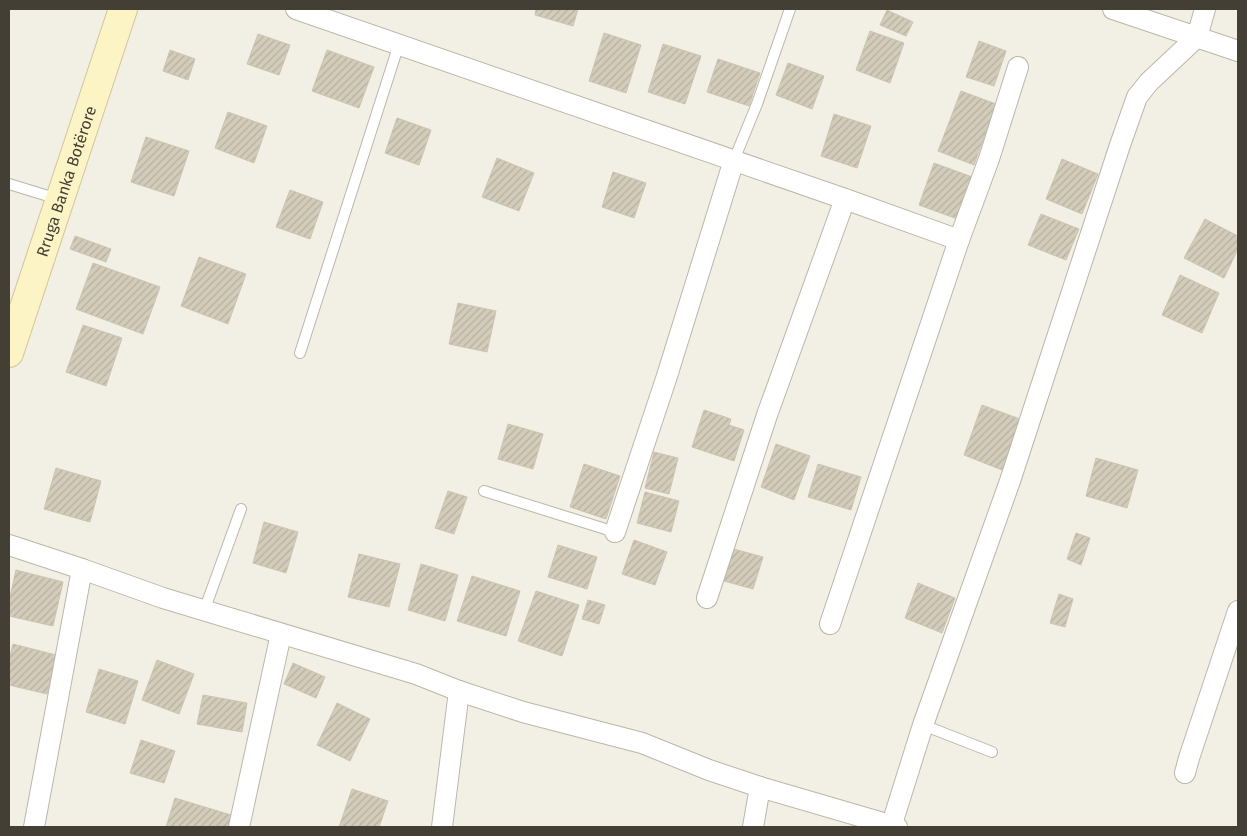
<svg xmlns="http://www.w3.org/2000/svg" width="1247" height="836" viewBox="0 0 1247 836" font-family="'Fira Sans',sans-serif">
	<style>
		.building { fill: url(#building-hatch); stroke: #cdc4af }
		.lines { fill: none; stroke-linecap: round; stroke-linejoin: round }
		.lane-casing { stroke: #bcb7a8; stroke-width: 12 }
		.street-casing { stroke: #bcb7a8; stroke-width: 22 }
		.secondary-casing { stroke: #d0c697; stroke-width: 30 }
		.lane { stroke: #fff; stroke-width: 10 }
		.street { stroke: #fff; stroke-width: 20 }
		.secondary { stroke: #fcf4c5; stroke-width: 28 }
		.labels { text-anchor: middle; stroke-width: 5; stroke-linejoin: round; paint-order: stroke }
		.street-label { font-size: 16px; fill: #443f35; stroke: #fff }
	</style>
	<defs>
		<pattern id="building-hatch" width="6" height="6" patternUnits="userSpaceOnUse" patternTransform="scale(1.25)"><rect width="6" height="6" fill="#d3ccbb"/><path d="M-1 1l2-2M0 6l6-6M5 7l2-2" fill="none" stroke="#b6b0a1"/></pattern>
	</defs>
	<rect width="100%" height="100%" fill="#f2efe5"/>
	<!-- building -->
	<g class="building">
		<path d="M536,9H578L573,26L535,15Z"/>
		<path d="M887,10L913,22L906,36L880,25Z"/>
		<path d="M870,31L904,43L890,83L856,70Z"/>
		<path d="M604,33L641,45L626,93L589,81Z"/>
		<path d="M258,34L290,45L279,75L247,64Z"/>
		<path d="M979,41L1006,51L994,86L966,77Z"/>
		<path d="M663,44L701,56L685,104L648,92Z"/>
		<path d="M170,50L195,59L188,80L163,71Z"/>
		<path d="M327,50L374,67L359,108L312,91Z"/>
		<path d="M718,59L760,73L749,106L707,92Z"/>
		<path d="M788,63L824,76L812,109L776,95Z"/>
		<path d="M961,91L996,104L974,165L938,151Z"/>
		<path d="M228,112L267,126L254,163L215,148Z"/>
		<path d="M834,114L871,126L857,168L821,156Z"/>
		<path d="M397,118L431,130L419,165L385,153Z"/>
		<path d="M146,137L189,151L174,196L131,182Z"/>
		<path d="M497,158L534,173L519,211L482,197Z"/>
		<path d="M1062,159L1098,174L1082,214L1046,199Z"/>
		<path d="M934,163L975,178L960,220L919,205Z"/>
		<path d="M613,172L646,183L634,218L602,207Z"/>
		<path d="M290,190L323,202L310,239L276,227Z"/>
		<path d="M1041,214L1079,229L1066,260L1028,245Z"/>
		<path d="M1205,219L1238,236V249L1224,278L1184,258Z"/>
		<path d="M75,236L111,249L106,262L70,249Z"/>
		<path d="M199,257L246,274L228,324L181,306Z"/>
		<path d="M93,263L160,287L143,334L76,309Z"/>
		<path d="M1180,275L1219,293L1202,333L1162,315Z"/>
		<path d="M458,303L496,311L487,352L449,344Z"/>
		<path d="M83,325L122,338L106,386L66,372Z"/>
		<path d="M982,405L1020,419L1002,470L964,455Z"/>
		<path d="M704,410L731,419L729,425L744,430L734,461L692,447Z"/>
		<path d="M508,424L543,434L533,469L498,459Z"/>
		<path d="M776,444L810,456L794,500L761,487Z"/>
		<path d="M654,452L678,458L669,494L645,488Z"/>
		<path d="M1096,458L1138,470L1127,508L1086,496Z"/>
		<path d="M584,464L620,476L606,519L570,507Z"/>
		<path d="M818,464L861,477L851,510L808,497Z"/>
		<path d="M56,468L101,481L90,522L44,509Z"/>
		<path d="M448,491L467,497L454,534L435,528Z"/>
		<path d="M645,492L679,501L671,532L637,523Z"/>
		<path d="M264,522L298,532L286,573L253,563Z"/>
		<path d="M1076,533L1090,538L1081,565L1067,559Z"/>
		<path d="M634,540L667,552L655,585L622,574Z"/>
		<path d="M558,545L597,557L587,589L548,577Z"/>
		<path d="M734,549L763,557L753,589L724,581Z"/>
		<path d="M359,554L400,564L389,607L348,597Z"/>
		<path d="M421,564L458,575L445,621L408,610Z"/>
		<path d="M16,570L63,582L53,626L9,616V601Z"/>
		<path d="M472,576L520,591L506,636L457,621Z"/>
		<path d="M918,583L955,598L942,633L905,618Z"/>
		<path d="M536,591L579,605L562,656L518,641Z"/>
		<path d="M1059,594L1073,599L1065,627L1050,623Z"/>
		<path d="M588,600L605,605L599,624L582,619Z"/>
		<path d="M13,644L56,655L47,694L9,685V660Z"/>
		<path d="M157,660L194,674L179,714L142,700Z"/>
		<path d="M293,663L325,677L316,698L284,684Z"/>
		<path d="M99,669L138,681L125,724L86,712Z"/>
		<path d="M203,695L247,703L242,732L197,724Z"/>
		<path d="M337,703L370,719L350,761L317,745Z"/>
		<path d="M141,740L175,751L164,783L130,773Z"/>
		<path d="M352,789L388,801L379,827H339Z"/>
		<path d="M175,798L231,815L228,827H166Z"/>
	</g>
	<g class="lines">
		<!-- lane casing -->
		<g class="lane-casing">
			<g id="lane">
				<path d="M734,160L757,104L790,9"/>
				<path d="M9,184L58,199"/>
				<path d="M300,353L399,44"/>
				<path d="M484,491L615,532"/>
				<path d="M204,611L241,509"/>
				<path d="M923,725L992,752"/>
			</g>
		</g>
		<!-- street casing -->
		<g class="street-casing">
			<g id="street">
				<path d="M296,9L845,199L959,240"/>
				<path d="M1113,9L1238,51"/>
				<path d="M615,532L667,376L734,160"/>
				<path d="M9,545L82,569L163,598L416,674L459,691L523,712L642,743L709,770L760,787L897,827"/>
				<path d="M707,598L767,415L845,199"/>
				<path d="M830,624L959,240L989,159L1018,67"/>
				<path d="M1185,773L1189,758L1238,611"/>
				<path d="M34,827L82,569"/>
				<path d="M239,827L281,634"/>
				<path d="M442,827L459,691"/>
				<path d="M753,827L760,787"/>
				<path d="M891,827L923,725L1010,481L1120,145L1137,97L1149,82L1197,37L1205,9"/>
			</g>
		</g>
		<!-- secondary casing -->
		<g class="secondary-casing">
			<g id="secondary">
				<path id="s1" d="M9,353L123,9"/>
			</g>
		</g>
		<!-- lane -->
		<use href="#lane" class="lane"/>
		<!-- street -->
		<use href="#street" class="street"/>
		<!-- secondary -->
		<use href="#secondary" class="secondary"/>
	</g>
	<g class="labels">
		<!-- street labels -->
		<g class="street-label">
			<text dy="6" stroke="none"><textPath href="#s1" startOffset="181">Rruga Banka Botërore</textPath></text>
		</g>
	</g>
	<!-- border -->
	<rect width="1247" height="836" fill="none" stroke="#443f35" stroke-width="20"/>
</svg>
